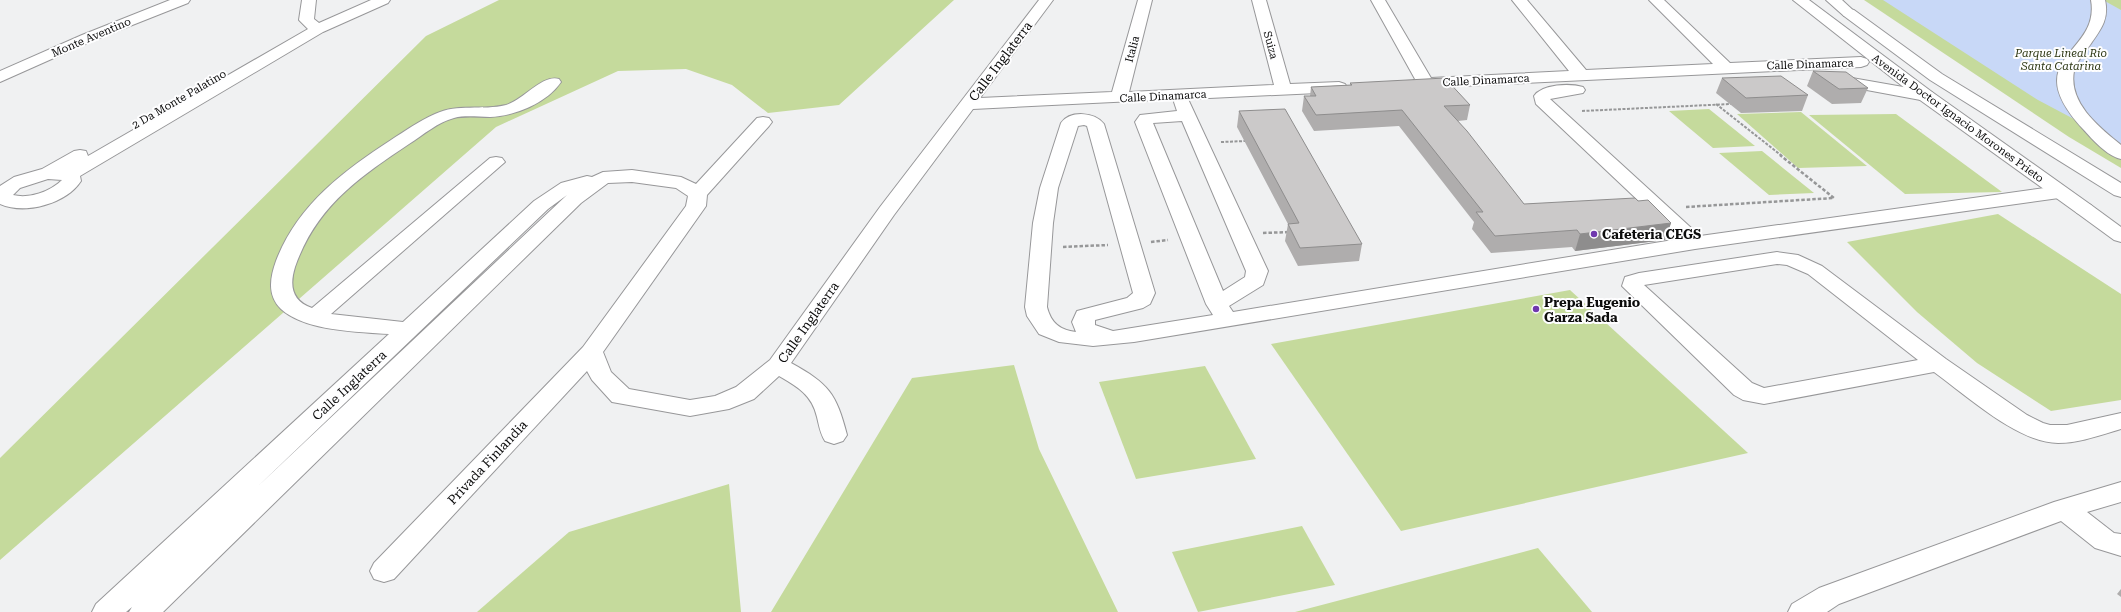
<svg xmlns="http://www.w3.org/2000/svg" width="2121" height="612" viewBox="0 0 2121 612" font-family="'Roboto Serif',serif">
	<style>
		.green { fill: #c5da9c }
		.water { fill: #c8d8f7 }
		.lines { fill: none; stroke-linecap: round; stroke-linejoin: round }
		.minor-casing { stroke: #979799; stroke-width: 2 }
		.major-casing { stroke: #979799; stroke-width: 2 }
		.highway-casing { stroke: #979799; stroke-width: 2 }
		.path-far1 { stroke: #969798; stroke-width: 2; stroke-dasharray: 3 1.5; stroke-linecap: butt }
		.path { stroke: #969798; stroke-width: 2.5; stroke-dasharray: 3.5 2; stroke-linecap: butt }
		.minor { fill: #fff; fill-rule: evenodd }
		.major { fill: #fff; fill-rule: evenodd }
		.highway { fill: #fff; fill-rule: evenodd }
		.wall { fill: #afadad }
		.shaded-wall { fill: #8e8d8d }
		.building { fill: #cbc9c9; stroke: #8e8d8d }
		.poi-dot { fill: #7038ae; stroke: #fefeff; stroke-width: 1.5 }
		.labels { text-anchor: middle; stroke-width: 4; stroke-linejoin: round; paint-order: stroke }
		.far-street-label { font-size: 11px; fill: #0c0c0c; stroke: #fefeff }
		.far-park-label { font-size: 11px; font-style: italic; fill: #2e3815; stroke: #fefeff }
		.street-label { font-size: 13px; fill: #0c0c0c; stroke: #fefeff }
		.poi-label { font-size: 13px; font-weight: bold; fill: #0c0c0c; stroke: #fefeff; text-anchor: start }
	</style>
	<rect width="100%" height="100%" fill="#f0f1f2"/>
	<!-- green -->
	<g class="green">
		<path d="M499,0H954L839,105L768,113L732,85L686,69L618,71L496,127L0,560V458L426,36Z"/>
		<path d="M1864,0H2121V168L2069,137Z"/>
		<path d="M1709,109L1755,146L1713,148L1669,111Z"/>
		<path d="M1801,112L1867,166L1798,168L1737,114Z"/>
		<path d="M1896,114L2002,192L1905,194L1809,115Z"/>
		<path d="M1762,151L1814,193L1769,195L1719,153Z"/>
		<path d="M1998,214L2121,294V400L2051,411L1977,363L1917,312L1847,242Z"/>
		<path d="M1570,290L1748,453L1401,531L1271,344Z"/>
		<path d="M1014,365L1039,449L1118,612H771L912,378Z"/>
		<path d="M1205,366L1256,459L1136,479L1099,382Z"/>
		<path d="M729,484L741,612H477L569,532Z"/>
		<path d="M1302,526L1335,585L1198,612L1172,552Z"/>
		<path d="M1538,548L1592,612H1295Z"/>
	</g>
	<!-- water -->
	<path class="water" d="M1883,0H2103L2121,10V144L2038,100Z"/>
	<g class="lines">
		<!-- minor casing -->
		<g class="minor-casing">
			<g id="minor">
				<path d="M170,0H190L188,3L92,41L0,82V71L82,35Z"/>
				<path d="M302,0H316L314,19L319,23L371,0H390L388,3L323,32L80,176L81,181C66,204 25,215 0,204V186L14,177L42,169L74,151L80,150L86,151L88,156L308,29L299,20ZM48,179L62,180C50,192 29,199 13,195L20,188Z"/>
				<path d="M1039,0H1053L980,98L1112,92L1138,0H1152L1129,92L1274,85L1252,0H1266L1290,84L1339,82L1345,84L1347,87L1345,90L1339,92L1188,99L1268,271L1263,285L1229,306L1233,312L1679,239L1536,104L1534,96C1542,84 1570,83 1583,87L1585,90L1583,93L1550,99L1700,236L2059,186L2066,188L2069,192L2066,196L2059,198L1695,249L1134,342L1093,346L1059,342L1039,334L1027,316L1025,307L1033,223L1040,188L1061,123C1070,110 1095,112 1104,124L1155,293L1150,304L1143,308L1095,320V325L1113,331L1213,315L1206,304L1135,122L1140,115L1177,111L1174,102L1175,99L973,109L894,215L791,363C829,384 836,393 847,435L843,441L834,444L825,441C820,433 819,425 817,417C812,395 798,387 779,376L754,399L729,409L690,416L612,402L592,380L587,371L394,579L384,582L374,579L370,571L374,563L583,347L686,206L688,196L676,188L632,182L608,183L581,203L163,612H129L132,607L126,612H92L96,604L389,334C358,332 305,331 281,309C267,295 270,278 276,261C297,206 343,171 391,140C405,131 419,121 435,114C458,103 482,111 506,105C524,100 542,74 559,79L561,82C547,103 515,116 490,117C478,117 465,115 454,118C438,122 423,135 409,144C358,178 316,207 295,267C289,286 292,301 312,308L490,158L496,157L502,158L505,162L331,314L403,322L534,201L561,183L587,176L592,177L603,172L632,170L681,177L696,184L757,118L763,117L769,118L772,122L769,126L707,195L706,206L603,352L611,372L629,389L690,400L715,396L736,387L770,360L880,207ZM1182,121L1246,271L1245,277L1223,291L1153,123ZM1084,125L1087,126L1133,293L1127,298L1077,311L1072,322L1076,332C1060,330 1051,323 1047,307L1053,223L1058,188L1078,126ZM567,195L255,489L548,209Z"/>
				<path d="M1371,0H1385L1431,78L1569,71L1512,0H1527L1586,70L1713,64L1649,0H1664L1730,63L1861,57L1867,59L1869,62L1867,65L1861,67L1418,88L1412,86L1410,83L1415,79Z"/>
				<path d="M1835,75L1926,91L1932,92L1934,96L1932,100L1926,101L1829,83L1827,80L1829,77Z"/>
				<path d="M1777,252L1798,255L1822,266L1946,359L2027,415L2043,423L2050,425H2067L2121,413V429C2101,435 2079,443 2058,443C2018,443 1966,395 1934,372L1764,404L1743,400L1734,395L1622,286L1625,277L1639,273ZM1777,264L1787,265L1808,274L1918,360L1764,388L1752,383L1644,285Z"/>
				<path d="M2121,482V502L2087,512L2114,533L2121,534V556L2095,548L2061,521L1839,604L1827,612H1788L1792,604L1819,588L2054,502Z"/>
			</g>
		</g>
		<!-- major casing -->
		<g class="major-casing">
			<g id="major">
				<path d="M1793,0H1809L1932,92L2091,205L2094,209L2091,213L2084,215L2077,213L1920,100Z"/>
				<path d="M1826,0H1842L1856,13L1854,16H1844Z"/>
			</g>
		</g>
		<!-- highway casing -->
		<g class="highway-casing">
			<g id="highway">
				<path d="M2091,0H2105C2109,18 2102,28 2092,42C2087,50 2076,61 2074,71C2068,103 2099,127 2121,145V159C2107,156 2093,140 2083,129C2016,56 2101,55 2091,0Z"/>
				<path d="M1849,9L1854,10L1942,74L2121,183V197L2114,195L1930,80L1844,16L1842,13L1844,10Z"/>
				<path d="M2084,203L2091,205L2121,227V242L2114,240L2077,213L2074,209L2077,205Z"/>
			</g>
		</g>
		<!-- path-far1 -->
		<g class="path-far1">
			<path d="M1716,104L1782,156"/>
			<path d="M1582,111L1731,104"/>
			<path d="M1221,142L1246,141"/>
		</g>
		<!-- path -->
		<g class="path">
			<path d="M1686,207L1834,198L1780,155"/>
			<path d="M1263,233L1290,232"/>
			<path d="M1151,242L1168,240"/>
			<path d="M1063,247L1108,245"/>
		</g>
		<!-- minor -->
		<use href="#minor" class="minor"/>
		<!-- major -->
		<use href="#major" class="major"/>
		<!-- highway -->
		<use href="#highway" class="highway"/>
	</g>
	<!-- wall -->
	<g class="wall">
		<path d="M1813,71L1868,88L1861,103L1832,104L1807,86Z"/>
		<path d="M1722,78L1808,95L1802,111L1741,113L1716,93Z"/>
		<path d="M1350,83L1470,105L1467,120L1458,121L1524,204L1638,201L1671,223L1665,240L1575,251L1572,247L1491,253L1472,229L1474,222L1399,126L1314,131L1302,111L1304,96H1310L1311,87L1350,85Z"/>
		<path d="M1239,111L1362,244L1359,261L1298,266L1285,241L1288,224L1237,127Z"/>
		<path d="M2121,589V597L2117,594Z"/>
	</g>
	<!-- shaded-wall -->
	<path class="shaded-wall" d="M1671,223L1665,240L1575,251L1580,234Z"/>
	<!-- building -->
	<g class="building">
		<path d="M1813,71L1846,72L1868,88L1839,89Z"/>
		<path d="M1781,76L1808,95L1746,98L1722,78Z"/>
		<path d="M1445,78L1470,105L1444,106L1467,131L1524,204L1635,198L1638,201L1648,200L1671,223L1580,234L1577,230L1495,236L1476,212H1483L1402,110L1316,115L1304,96H1316L1311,87L1352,85L1350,83Z"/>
		<path d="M1285,109L1362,244L1300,248L1288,224L1299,223L1239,111Z"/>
	</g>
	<!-- markers -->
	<g class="poi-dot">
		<circle cx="1594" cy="234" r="4"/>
		<circle cx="1536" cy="309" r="4"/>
	</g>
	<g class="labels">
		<!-- far-street labels -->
		<g class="far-street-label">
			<text transform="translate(91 37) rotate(-23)" y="4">Monte Aventino</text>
			<text transform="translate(1271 45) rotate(75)" y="4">Suiza</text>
			<text transform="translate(1132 49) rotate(-75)" y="4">Italia</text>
			<text transform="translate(1810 64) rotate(-2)" y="4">Calle Dinamarca</text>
			<text transform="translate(1486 80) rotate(-3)" y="4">Calle Dinamarca</text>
			<text transform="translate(1163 96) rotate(-3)" y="4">Calle Dinamarca</text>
			<text transform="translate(179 99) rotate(-30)" y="4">2 Da Monte Palatino</text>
			<text transform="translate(1958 118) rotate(36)" y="4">Avenida Doctor Ignacio Morones Prieto</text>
		</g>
		<!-- far-park labels -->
		<g class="far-park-label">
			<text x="2061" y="57">Parque Lineal Río<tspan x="2061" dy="13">Santa Catarina</tspan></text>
		</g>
		<!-- street labels -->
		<g class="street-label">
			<text transform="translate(1000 61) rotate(-53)" y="5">Calle Inglaterra</text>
			<text transform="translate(808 322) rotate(-55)" y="5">Calle Inglaterra</text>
			<text transform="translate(349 385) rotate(-43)" y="5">Calle Inglaterra</text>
			<text transform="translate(487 462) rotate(-47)" y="5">Privada Finlandia</text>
		</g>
		<!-- poi labels -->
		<g class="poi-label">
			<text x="1602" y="239">Cafeteria CEGS</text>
			<text x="1544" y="307">Prepa Eugenio<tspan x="1544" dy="15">Garza Sada</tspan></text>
		</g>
	</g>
</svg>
